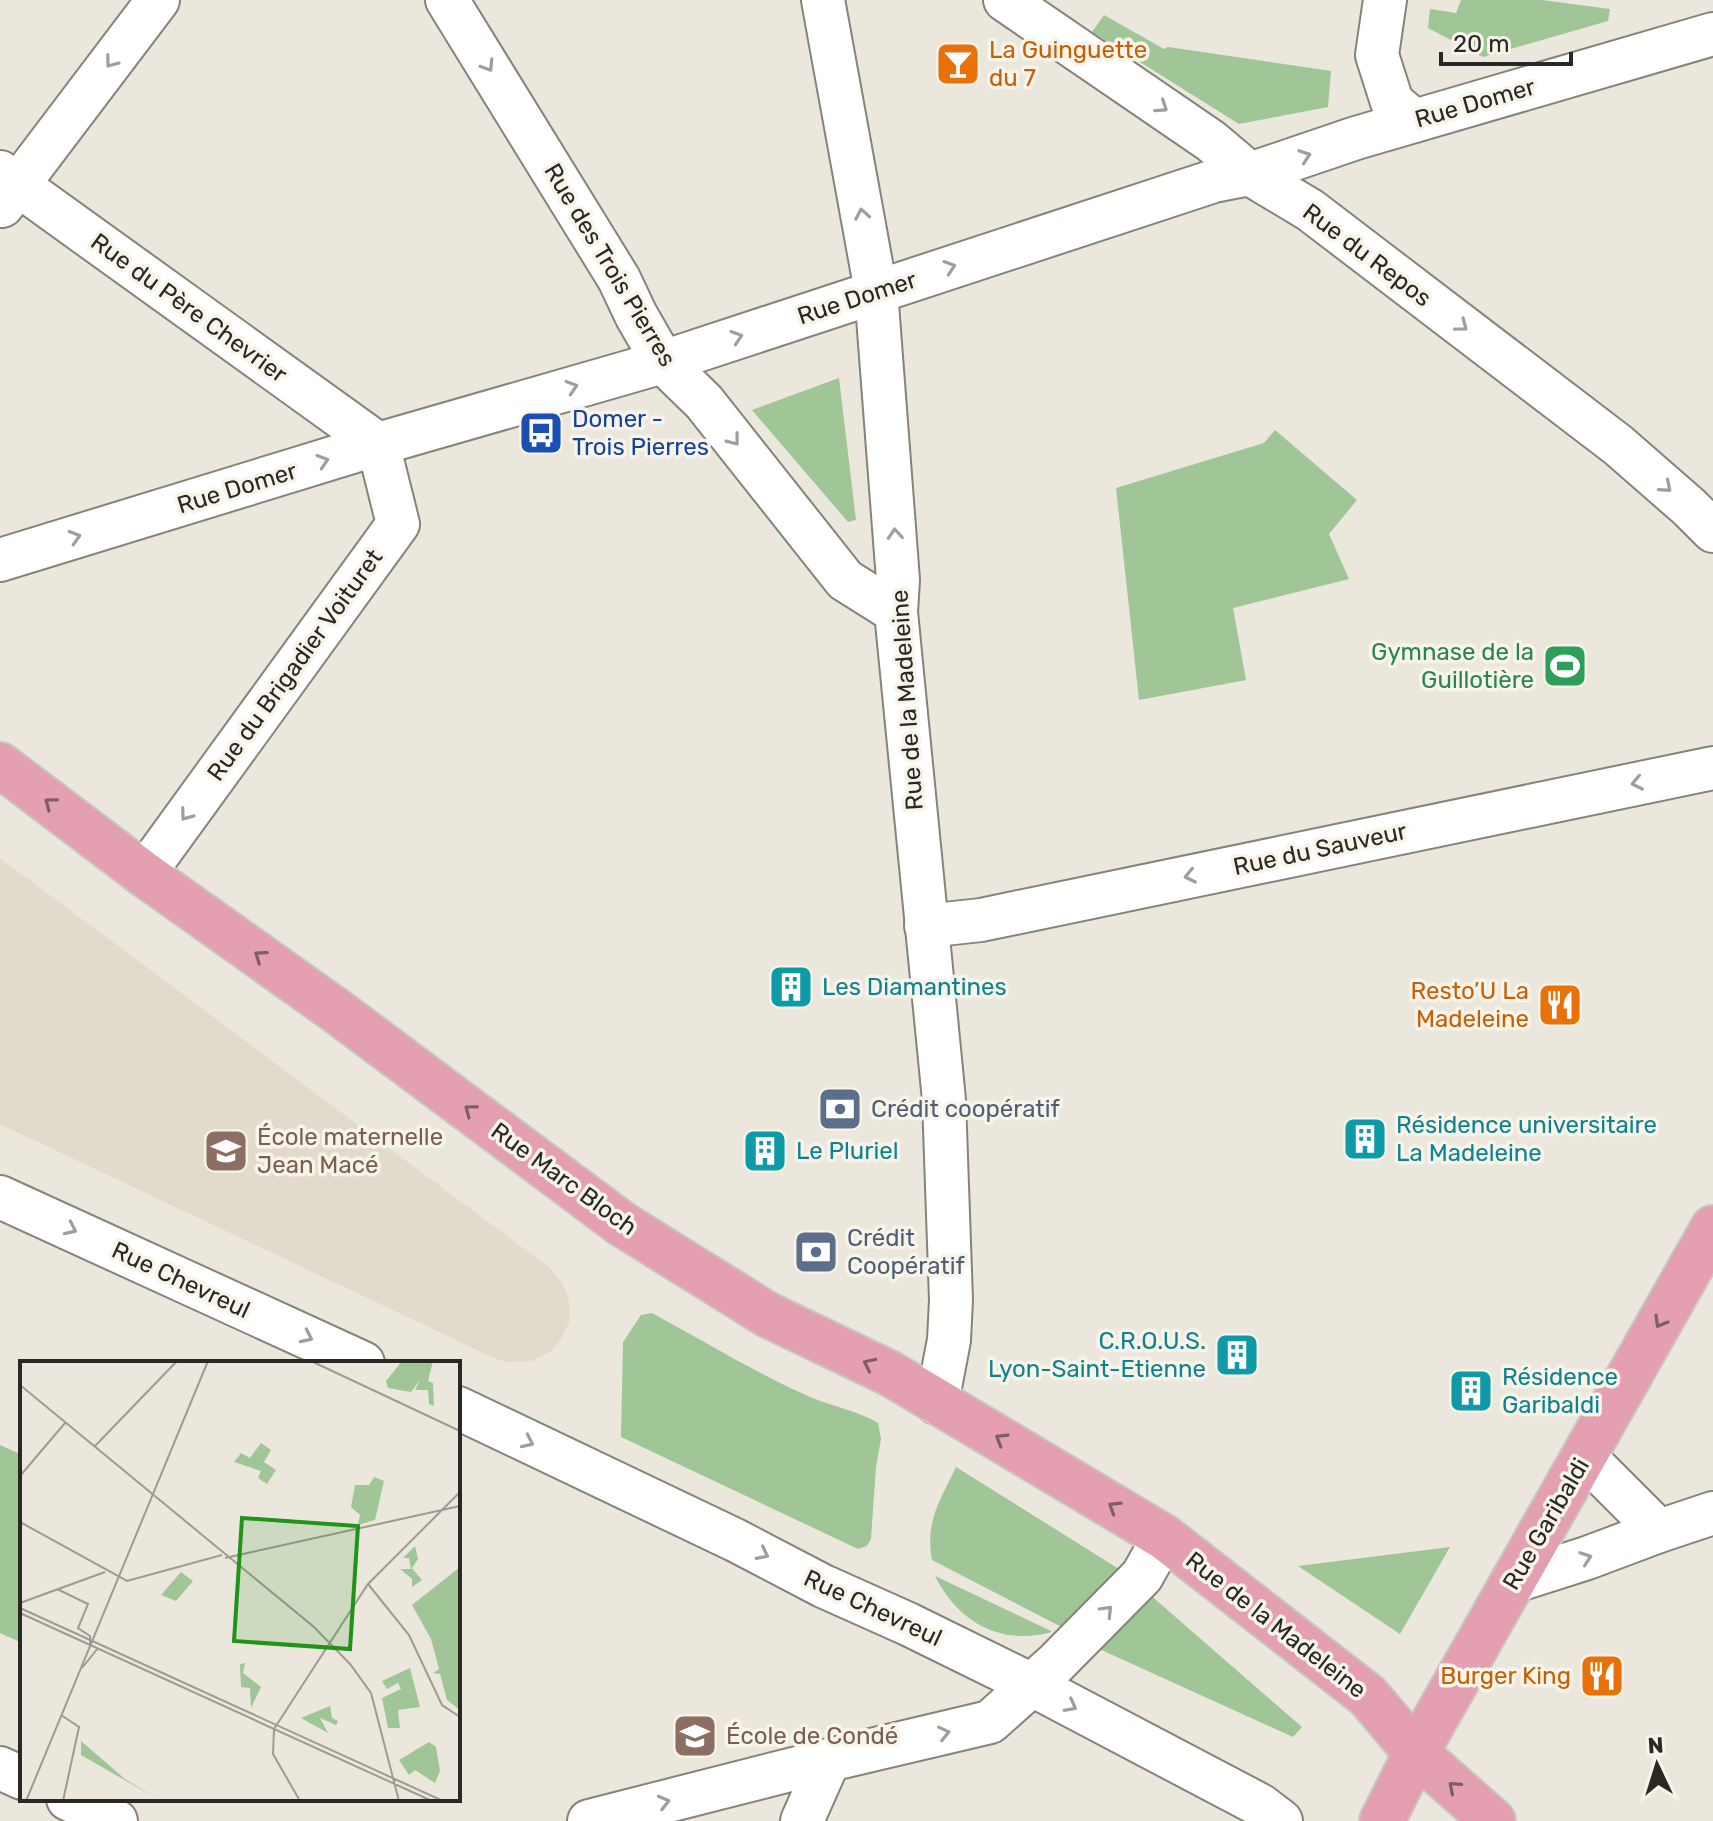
<svg xmlns="http://www.w3.org/2000/svg" width="1713" height="1821" viewBox="0 0 1713 1821" font-family="Rubik,sans-serif">
	<style>
		.built { fill: #e2dbcb }
		.green { fill: #a0c698 }
		.lines { fill: none; stroke-linecap: round; stroke-linejoin: round }
		.minor-casing { stroke: #868379; stroke-width: 46 }
		.major-casing { stroke: #c7c7c6; stroke-width: 48 }
		.minor { stroke: #fff; stroke-width: 42 }
		.major { stroke: #e49fb0; stroke-width: 44 }
		.oneway { stroke: #9f9e9c }
		.oneway2 { stroke: #7d5e63 }
		.labels { text-anchor: middle; stroke-width: 7; stroke-linejoin: round; paint-order: stroke }
		.food-label { font-size: 24px; fill: #c56008; stroke: #f8f4ea; text-anchor: end }
		.street-label { font-size: 24px; fill: #292824; stroke: #f8f4ea }
		.transit-label { font-size: 24px; fill: #164399; stroke: #f8f4ea; text-anchor: start }
		.leisure-label { font-size: 24px; fill: #27864d; stroke: #f8f4ea; text-anchor: end }
		.culture-label { font-size: 24px; fill: #0d838f; stroke: #f8f4ea; text-anchor: start }
		.service-label { font-size: 24px; fill: #4e5e75; stroke: #f8f4ea; text-anchor: start }
		.education-label { font-size: 24px; fill: #785e54; stroke: #f8f4ea; text-anchor: start }
		.inset-road { fill: none; stroke: #9d9b92; stroke-width: 2 }
		.view { fill: #23921a; fill-opacity: 0.15; stroke: #23921a; stroke-width: 4 }
		.inset-edge { fill: none; stroke: #292824; stroke-width: 4 }
	</style>
	<rect width="100%" height="100%" fill="#ebe7dc"/>
	<!-- built -->
	<path class="built" d="M0,858L550,1268L563,1284L568,1297L570,1311L569,1323L559,1342L552,1351L532,1361L507,1362L494,1358L0,1124Z"/>
	<!-- green -->
	<g class="green">
		<path d="M1461,0H1542L1610,9L1608,21L1483,57L1428,28L1430,9L1456,13Z"/>
		<path d="M1104,15L1164,49L1168,47L1331,71L1328,107L1239,124L1092,32Z"/>
		<path d="M839,378L856,520L848,522L752,410Z"/>
		<path d="M1275,430L1357,500L1329,534L1349,579L1233,608L1246,680L1139,700L1116,488L1264,443Z"/>
		<path d="M652,1313C704,1341 754,1372 808,1396C830,1406 859,1411 878,1423L881,1439L876,1467L871,1539L867,1546L858,1549L621,1437L623,1342L641,1315Z"/>
		<path d="M0,1445L22,1455V1643L0,1633Z"/>
		<path d="M956,1467L1127,1574L1073,1633L932,1560C925,1521 940,1501 956,1467Z"/>
		<path d="M1450,1547L1400,1634L1298,1566Z"/>
		<path d="M935,1576L1049,1630L1052,1632C1000,1646 958,1622 935,1576Z"/>
		<path d="M1148,1593L1302,1727L1293,1737L1097,1648Z"/>
	</g>
	<g class="lines">
		<!-- minor casing -->
		<g class="minor-casing">
			<g id="minor">
				<path d="M447,0L619,279L636,315L663,362L704,402L845,580L896,612"/>
				<path d="M823,0L876,291L898,580L896,612L944,1100L951,1300L949,1340L937,1403"/>
				<path d="M1005,0L1211,141L1250,174L1310,210L1618,445L1689,507L1713,531"/>
				<path d="M1385,0L1377,55L1392,102L1414,121"/>
				<path d="M0,172L378,444L398,524L144,874"/>
				<path d="M2,206L158,0"/>
				<path d="M0,560L378,444L663,362L1214,181L1250,174L1356,138L1713,34"/>
				<path d="M926,926L981,920L1713,768"/>
				<path d="M0,1197L363,1363"/>
				<path d="M458,1408L735,1540L823,1586L908,1624L1032,1685L1260,1805L1281,1821"/>
				<path d="M1584,1456L1659,1531L1713,1513"/>
				<path d="M1512,1582L1587,1558L1659,1531"/>
				<path d="M0,1768L22,1778"/>
				<path d="M68,1799L116,1821"/>
				<path d="M589,1821L829,1760L990,1722L1055,1664L1142,1576L1164,1537"/>
				<path d="M802,1821L829,1760"/>
			</g>
		</g>
		<!-- major casing -->
		<g class="major-casing">
			<g id="major">
				<path d="M0,765L144,874L338,1012L622,1224L768,1315L891,1374L1164,1537L1368,1696L1416,1753L1493,1821"/>
				<path d="M1382,1821L1416,1753L1713,1228"/>
			</g>
		</g>
		<!-- minor -->
		<use href="#minor" class="minor"/>
		<!-- major -->
		<use href="#major" class="major"/>
	</g>
	<!-- one-way arrows -->
	<defs><path id="oneway-chevron" d="M-2-3.5L2.5 0L-2 3.5" fill="none" stroke-width="1.6" stroke-linecap="round" stroke-linejoin="round" transform="scale(2)"/></defs>
	<g class="oneway">
		<use href="#oneway-chevron" transform="translate(111 62) rotate(127)"/>
		<use href="#oneway-chevron" transform="translate(488 66) rotate(58)"/>
		<use href="#oneway-chevron" transform="translate(1162 107) rotate(34)"/>
		<use href="#oneway-chevron" transform="translate(1305 156) rotate(-19)"/>
		<use href="#oneway-chevron" transform="translate(862 214) rotate(-100)"/>
		<use href="#oneway-chevron" transform="translate(950 267) rotate(-18)"/>
		<use href="#oneway-chevron" transform="translate(1462 326) rotate(37)"/>
		<use href="#oneway-chevron" transform="translate(737 337) rotate(-18)"/>
		<use href="#oneway-chevron" transform="translate(572 387) rotate(-17)"/>
		<use href="#oneway-chevron" transform="translate(734 440) rotate(52)"/>
		<use href="#oneway-chevron" transform="translate(323 461) rotate(-18)"/>
		<use href="#oneway-chevron" transform="translate(1666 487) rotate(41)"/>
		<use href="#oneway-chevron" transform="translate(895 534) rotate(-94)"/>
		<use href="#oneway-chevron" transform="translate(75 537) rotate(-17)"/>
		<use href="#oneway-chevron" transform="translate(1637 783) rotate(168)"/>
		<use href="#oneway-chevron" transform="translate(186 815) rotate(126)"/>
		<use href="#oneway-chevron" transform="translate(1190 876) rotate(168)"/>
		<use href="#oneway-chevron" transform="translate(71 1229) rotate(25)"/>
		<use href="#oneway-chevron" transform="translate(307 1337) rotate(25)"/>
		<use href="#oneway-chevron" transform="translate(528 1442) rotate(25)"/>
		<use href="#oneway-chevron" transform="translate(763 1554) rotate(27)"/>
		<use href="#oneway-chevron" transform="translate(1586 1558) rotate(-19)"/>
		<use href="#oneway-chevron" transform="translate(1107 1611) rotate(-46)"/>
		<use href="#oneway-chevron" transform="translate(1071 1706) rotate(28)"/>
		<use href="#oneway-chevron" transform="translate(944 1733) rotate(-13)"/>
		<use href="#oneway-chevron" transform="translate(664 1802) rotate(-14)"/>
	</g>
	<g class="oneway2">
		<use href="#oneway-chevron" transform="translate(50 803) rotate(-143)"/>
		<use href="#oneway-chevron" transform="translate(260 956) rotate(-145)"/>
		<use href="#oneway-chevron" transform="translate(470 1110) rotate(-143)"/>
		<use href="#oneway-chevron" transform="translate(1660 1322) rotate(120)"/>
		<use href="#oneway-chevron" transform="translate(869 1364) rotate(-154)"/>
		<use href="#oneway-chevron" transform="translate(1001 1439) rotate(-149)"/>
		<use href="#oneway-chevron" transform="translate(1114 1507) rotate(-148)"/>
		<use href="#oneway-chevron" transform="translate(1454 1787) rotate(-139)"/>
	</g>
	<!-- icons -->
	<defs>
		<g id="bar-square" transform="scale(2.3)"><rect x="-9" y="-9" width="18" height="18" rx="4" fill="#e8710a" stroke="#f8f4ea"/><path d="M-6-5H6L.8 .8V4.5H3.5V6h-7V4.5H-.8V.8Z" fill="#fff"/></g>
		<g id="bus-square" transform="scale(2.3)"><rect x="-9" y="-9" width="18" height="18" rx="4" fill="#1a4fb4" stroke="#f8f4ea"/><path d="M-5-6H5V4H4V6H2V4H-2V6H-4V4H-5ZM-3.5-4V0h7V-4ZM-3.5 1.2v1.5H-2V1.2ZM2 1.2v1.5H3.5V1.2Z" fill="#fff"/></g>
		<g id="stadium-square" transform="scale(2.3)"><rect x="-9" y="-9" width="18" height="18" rx="4" fill="#2e9e5b" stroke="#f8f4ea"/><path d="M0-5a6.5 5 0 1 0 0 10a6.5 5 0 1 0 0-10ZM-3.5-1.8h7v3.6h-7Z" fill="#fff"/></g>
		<g id="building-square" transform="scale(2.3)"><rect x="-9" y="-9" width="18" height="18" rx="4" fill="#0f9aa8" stroke="#f8f4ea"/><path d="M-4-6H4V6H1V3H-1V6H-4ZM-2.5-4.3h1.7v1.8h-1.7ZM.8-4.3h1.7v1.8H.8ZM-2.5-1h1.7V.8h-1.7ZM.8-1h1.7V.8H.8Z" fill="#fff"/></g>
		<g id="restaurant-square" transform="scale(2.3)"><rect x="-9" y="-9" width="18" height="18" rx="4" fill="#e8710a" stroke="#f8f4ea"/><path d="M-5-6h1v4h1v-4h1v4h1v-4h1v5L-1.5 .5V6h-2V.5L-5-1ZM5-6V6H3V1.5H1.5Q1.5-4 5-6Z" fill="#fff"/></g>
		<g id="bank-square" transform="scale(2.3)"><rect x="-9" y="-9" width="18" height="18" rx="4" fill="#5c6f8a" stroke="#f8f4ea"/><path d="M-6-4H6V4H-6ZM0-2.3a2.3 2.3 0 1 0 0 4.6a2.3 2.3 0 1 0 0-4.6Z" fill="#fff"/></g>
		<g id="school-square" transform="scale(2.3)"><rect x="-9" y="-9" width="18" height="18" rx="4" fill="#8d6e63" stroke="#f8f4ea"/><path d="M0-5L7-2L0 1L-7-2ZM-4 1L0 2.5L4 1V4Q0 6-4 4Z" fill="#fff"/></g>
		<g id="university-square" transform="scale(2.3)"><rect x="-9" y="-9" width="18" height="18" rx="4" fill="#8d6e63" stroke="#f8f4ea"/><path d="M0-5L7-2L0 1L-7-2ZM-4 1L0 2.5L4 1V4Q0 6-4 4Z" fill="#fff"/></g>
	</defs>
	<g fill-rule="evenodd">
		<use href="#bar-square" x="958" y="64"/>
		<use href="#bus-square" x="541" y="433"/>
		<use href="#stadium-square" x="1565" y="666"/>
		<use href="#building-square" x="791" y="987"/>
		<use href="#restaurant-square" x="1560" y="1005"/>
		<use href="#bank-square" x="840" y="1109"/>
		<use href="#building-square" x="1365" y="1139"/>
		<use href="#school-square" x="226" y="1151"/>
		<use href="#building-square" x="765" y="1151"/>
		<use href="#bank-square" x="816" y="1252"/>
		<use href="#building-square" x="1237" y="1355"/>
		<use href="#building-square" x="1471" y="1391"/>
		<use href="#restaurant-square" x="1602" y="1676"/>
		<use href="#university-square" x="695" y="1736"/>
	</g>
	<g class="labels">
		<!-- food labels -->
		<g class="food-label">
			<text x="989" y="58" text-anchor="start">La Guinguette<tspan x="989" dy="28">du 7</tspan></text>
			<text x="1529" y="999">Resto’U La<tspan x="1529" dy="28">Madeleine</tspan></text>
			<text x="1571" y="1684">Burger King</text>
		</g>
		<!-- street labels -->
		<g class="street-label">
			<text transform="translate(1475 103) rotate(-16)" y="8">Rue Domer</text>
			<text transform="translate(1367 255) rotate(37)" y="8">Rue du Repos</text>
			<text transform="translate(610 265) rotate(59)" y="8">Rue des Trois Pierres</text>
			<text transform="translate(857 298) rotate(-18)" y="8">Rue Domer</text>
			<text transform="translate(189 308) rotate(36)" y="8">Rue du Père Chevrier</text>
			<text transform="translate(237 488) rotate(-17)" y="8">Rue Domer</text>
			<text transform="translate(295 665) rotate(-54)" y="8">Rue du Brigadier Voituret</text>
			<text transform="translate(907 700) rotate(-94)" y="8">Rue de la Madeleine</text>
			<text transform="translate(1320 849) rotate(-12)" y="8">Rue du Sauveur</text>
			<text transform="translate(564 1179) rotate(36)" y="8">Rue Marc Bloch</text>
			<text transform="translate(181 1280) rotate(25)" y="8">Rue Chevreul</text>
			<text transform="translate(1546 1524) rotate(-60)" y="8">Rue Garibaldi</text>
			<text transform="translate(873 1608) rotate(25)" y="8">Rue Chevreul</text>
			<text transform="translate(1276 1625) rotate(38)" y="8">Rue de la Madeleine</text>
		</g>
		<!-- transit labels -->
		<g class="transit-label">
			<text x="572" y="427">Domer -<tspan x="572" dy="28">Trois Pierres</tspan></text>
		</g>
		<!-- leisure labels -->
		<g class="leisure-label">
			<text x="1534" y="660">Gymnase de la<tspan x="1534" dy="28">Guillotière</tspan></text>
		</g>
		<!-- culture labels -->
		<g class="culture-label">
			<text x="822" y="995">Les Diamantines</text>
			<text x="1396" y="1133">Résidence universitaire<tspan x="1396" dy="28">La Madeleine</tspan></text>
			<text x="796" y="1159">Le Pluriel</text>
			<text x="1206" y="1349" text-anchor="end">C.R.O.U.S.<tspan x="1206" dy="28">Lyon-Saint-Etienne</tspan></text>
			<text x="1502" y="1385">Résidence<tspan x="1502" dy="28">Garibaldi</tspan></text>
		</g>
		<!-- service labels -->
		<g class="service-label">
			<text x="871" y="1117">Crédit coopératif</text>
			<text x="847" y="1246">Crédit<tspan x="847" dy="28">Coopératif</tspan></text>
		</g>
		<!-- education labels -->
		<g class="education-label">
			<text x="257" y="1145">École maternelle<tspan x="257" dy="28">Jean Macé</tspan></text>
			<text x="726" y="1744">École de Condé</text>
		</g>
	</g>
	<!-- overview -->
	<g transform="translate(20 1361)">
		<rect width="440" height="440" fill="#ebe7dc"/>
		<path d="M382,0H413L408,20L413,22L414,45L409,43L408,29H395L400,19L391,31L368,27L366,20ZM241,82L251,89L244,101L256,109L247,123L238,117L241,110L214,101L221,92L230,97ZM354,116L364,120L355,159L338,164L340,154L331,146L335,124H349ZM395,185L398,198L392,207L402,219L392,226V218L380,208H391L389,197H383ZM440,206V349L427,339L420,313L413,312L419,308L411,278L392,244ZM161,211L173,220L156,240L141,234ZM225,302L223,312L241,326L231,347L230,327L221,326L220,303ZM390,307L400,346L378,349L380,367H368L362,337L381,328L378,322L367,328L362,320ZM310,345L312,357L318,360L316,364L300,357L308,372L281,357ZM61,380L105,418L134,436L61,394ZM409,381L416,386L420,410L415,422L395,409L389,414L379,399Z" fill="#a0c698"/>
		<path class="inset-road" d="M291,0L440,70M0,24L294,266L330,303L351,332L379,440M75,85L157,0M0,115L45,62M0,161L107,220L202,194M205,197L440,145M348,223L389,274L422,344L440,356M37,228L68,243L58,267L70,275V283M0,242L85,211M0,247L423,440M0,252L412,440M62,307L78,287M41,354L59,366L43,440M6,440L188,0M280,440L253,393L254,368L348,223L440,131"/>
		<path class="view" d="M222,157L338,165L330,288L214,280Z"/>
		<rect width="440" height="440" class="inset-edge"/>
	</g>
	<!-- north arrow -->
	<g transform="translate(1657 1765) rotate(356)" stroke="#f8f4ea" stroke-width="6" paint-order="stroke">
	<path d="M0-6L14 30L0 20L-14 30Z" fill="#292824"/>
	<text y="-12" font-size="22" font-weight="bold" text-anchor="middle" fill="#292824">N</text>
	</g>
	<!-- scale -->
	<path d="M1441 52v12h130v-12" fill="none" stroke="#292824" stroke-width="4"/>
	<text x="1453" y="52" font-size="24" fill="#292824" stroke="#f8f4ea" stroke-width="6" paint-order="stroke">20 m</text>
</svg>
